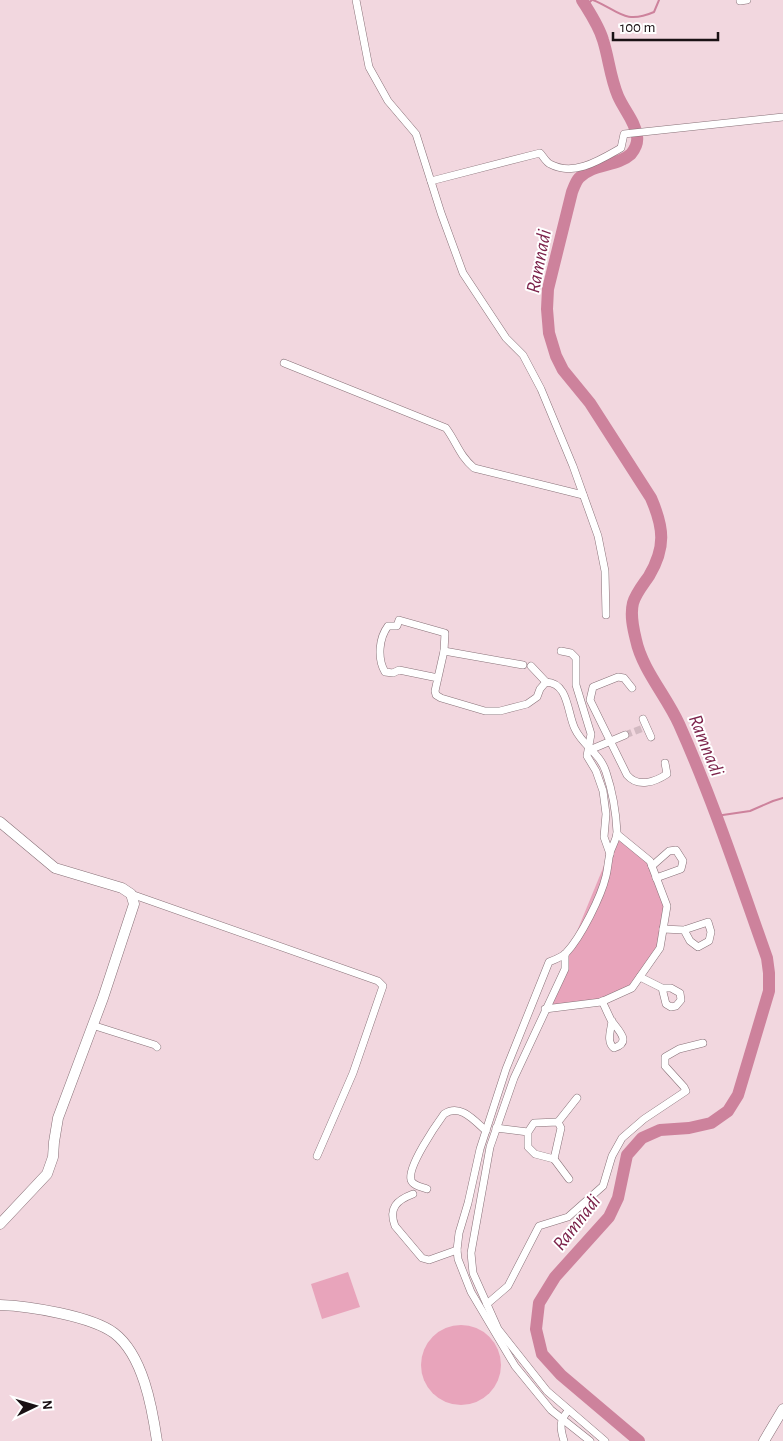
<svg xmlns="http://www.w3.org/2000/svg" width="783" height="1441" viewBox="0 0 783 1441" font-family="'Alegreya Sans',sans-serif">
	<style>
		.green { fill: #e8a4bb }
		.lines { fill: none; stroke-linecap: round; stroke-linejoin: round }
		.stream { stroke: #cd829c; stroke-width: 2 }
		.river { stroke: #cd829c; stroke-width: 12 }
		.street-tunnel { stroke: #d2b9c1; stroke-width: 7; stroke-dasharray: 7 3.5; stroke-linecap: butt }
		.street-casing { stroke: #887178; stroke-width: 8 }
		.secondary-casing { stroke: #887178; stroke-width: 11 }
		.street { stroke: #fff; stroke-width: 7 }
		.secondary { stroke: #fff; stroke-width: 10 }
		.labels { text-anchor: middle; stroke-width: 4; stroke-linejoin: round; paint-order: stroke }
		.water-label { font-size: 20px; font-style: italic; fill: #7b224a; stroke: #fff }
	</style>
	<rect width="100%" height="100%" fill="#f2d7df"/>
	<!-- green -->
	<g class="green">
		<path d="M617,834L650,861L667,906L659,948L632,988L601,1002L545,1009Z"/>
		<path d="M348,1272L360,1307L322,1319L311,1284Z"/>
		<circle cx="461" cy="1365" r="40"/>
	</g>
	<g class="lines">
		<!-- stream -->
		<g class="stream">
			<path d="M593,0C618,10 624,25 654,12L659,0"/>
			<path d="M585,6L592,0"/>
			<path d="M716,816L750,811L773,801L783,798"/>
		</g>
		<!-- river -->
		<path class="river" d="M582,0C590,13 599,26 603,40C609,59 610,77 618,96C624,110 635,121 637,136C638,142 635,149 631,154C617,167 593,163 579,178C576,181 574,187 572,192L548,289L547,309L549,333L556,356L563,370L590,403L651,498C664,528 666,547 649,576C643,585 636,593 633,603C630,615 633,628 636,640C642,669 667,697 679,724C713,800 739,879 767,958L769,973V991L738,1095L728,1111L711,1123L689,1128L660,1130L642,1138L627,1155L618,1198L609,1217L555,1277L539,1303L536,1329L542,1354L561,1375L639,1441"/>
		<!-- street-tunnel -->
		<path class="street-tunnel" d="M625,735L646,727"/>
		<!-- street casing -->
		<g class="street-casing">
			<g id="street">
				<path d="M356,0L369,67L388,101L416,134L441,213L463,273L506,338L523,355L541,389L573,466L598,536L605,571L606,615"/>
				<path d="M740,1L747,0"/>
				<path d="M431,181L540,153C543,156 546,162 550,164C574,177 600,160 621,148L624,134L783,117"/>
				<path d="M284,363L446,428C457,443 459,455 474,468L583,495"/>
				<path d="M444,651L523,665"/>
				<path d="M561,651L571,653L576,658V685L591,734L587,756L596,771L603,791L606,814L604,837L610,854"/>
				<path d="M531,666L546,682"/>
				<path d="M438,678L399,670L393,673L385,672C377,658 379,638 388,626H397L399,620L445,633L444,651L435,691L436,695L441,698L485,711H500L527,704L537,697L540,689L546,682C569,683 567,713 575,729C583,746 600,753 606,772C612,790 616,812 617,832C617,839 612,846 610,853C608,861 608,868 606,876C601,897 581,937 566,953C562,957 554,960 549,962L506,1069L480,1149L468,1203L459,1233L457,1250L458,1259L471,1292L515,1366L551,1410L590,1441"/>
				<path d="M632,688L624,678L618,677L593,687L590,700L627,775C638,788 655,782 667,774L665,763"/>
				<path d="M643,719L651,737"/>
				<path d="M592,749L625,735"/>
				<path d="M652,866L669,851L676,850L683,861L681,869L656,878"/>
				<path d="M131,894L378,981L383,986L353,1073L317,1156"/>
				<path d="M663,929L684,930L708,922L711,932L709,941L698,947L690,941L684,930"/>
				<path d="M565,954V969L514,1078L490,1147L471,1253L473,1273L498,1329L547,1391L605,1441"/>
				<path d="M640,977L662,988H671L680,993L681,1000L676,1006L671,1007L666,1004L662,988"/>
				<path d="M602,1001C605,1007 608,1014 611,1020C617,1029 633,1042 614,1048C606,1042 611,1030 612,1021"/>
				<path d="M545,1009L601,1002L632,988L660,948L667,906L650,861L617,834"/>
				<path d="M92,1025L155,1045L157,1047"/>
				<path d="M558,1122L577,1098"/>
				<path d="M496,1128L528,1132L534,1123L558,1122L561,1128L554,1159L535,1154L528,1147V1132"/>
				<path d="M554,1159L569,1179"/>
				<path d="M427,1189C422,1187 413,1186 411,1180C407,1167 436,1125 444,1114C460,1103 474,1120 486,1131"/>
				<path d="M413,1194C397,1200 388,1208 395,1226L422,1258L429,1260L457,1250"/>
				<path d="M487,1304L508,1286L539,1226L568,1217L603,1186L612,1156L622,1138L644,1119L686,1091L684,1087L665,1066V1057L679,1049L703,1043"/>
				<path d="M564,1441C560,1428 559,1421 568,1411"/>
			</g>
		</g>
		<!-- secondary casing -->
		<g class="secondary-casing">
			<g id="secondary">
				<path d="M0,822L55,868L122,888L131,894L134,904L103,998L58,1118L54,1142L53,1157L47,1174L0,1224"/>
				<path d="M0,1305C29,1306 91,1316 114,1333C143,1355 152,1407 157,1441"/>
				<path d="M764,1441L783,1409"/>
			</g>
		</g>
		<!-- street -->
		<use href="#street" class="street"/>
		<!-- secondary -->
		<use href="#secondary" class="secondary"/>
	</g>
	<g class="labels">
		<!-- water labels -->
		<g class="water-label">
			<text transform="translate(538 261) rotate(-79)" y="7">Ramnadi</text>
			<text transform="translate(707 745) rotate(68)" y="7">Ramnadi</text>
			<text transform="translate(576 1222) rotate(-52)" y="7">Ramnadi</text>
		</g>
	</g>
	<!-- north arrow -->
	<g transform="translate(35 1406) rotate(85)" stroke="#ffffff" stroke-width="4" paint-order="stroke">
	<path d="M0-4L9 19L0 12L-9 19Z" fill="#1a1114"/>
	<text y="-8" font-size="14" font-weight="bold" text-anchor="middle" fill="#1a1114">N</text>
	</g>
	<!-- scale -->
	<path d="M613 32v8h105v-8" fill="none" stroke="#1a1114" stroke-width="2.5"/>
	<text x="620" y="32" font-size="15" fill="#1a1114" stroke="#ffffff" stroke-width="4" paint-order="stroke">100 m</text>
</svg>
